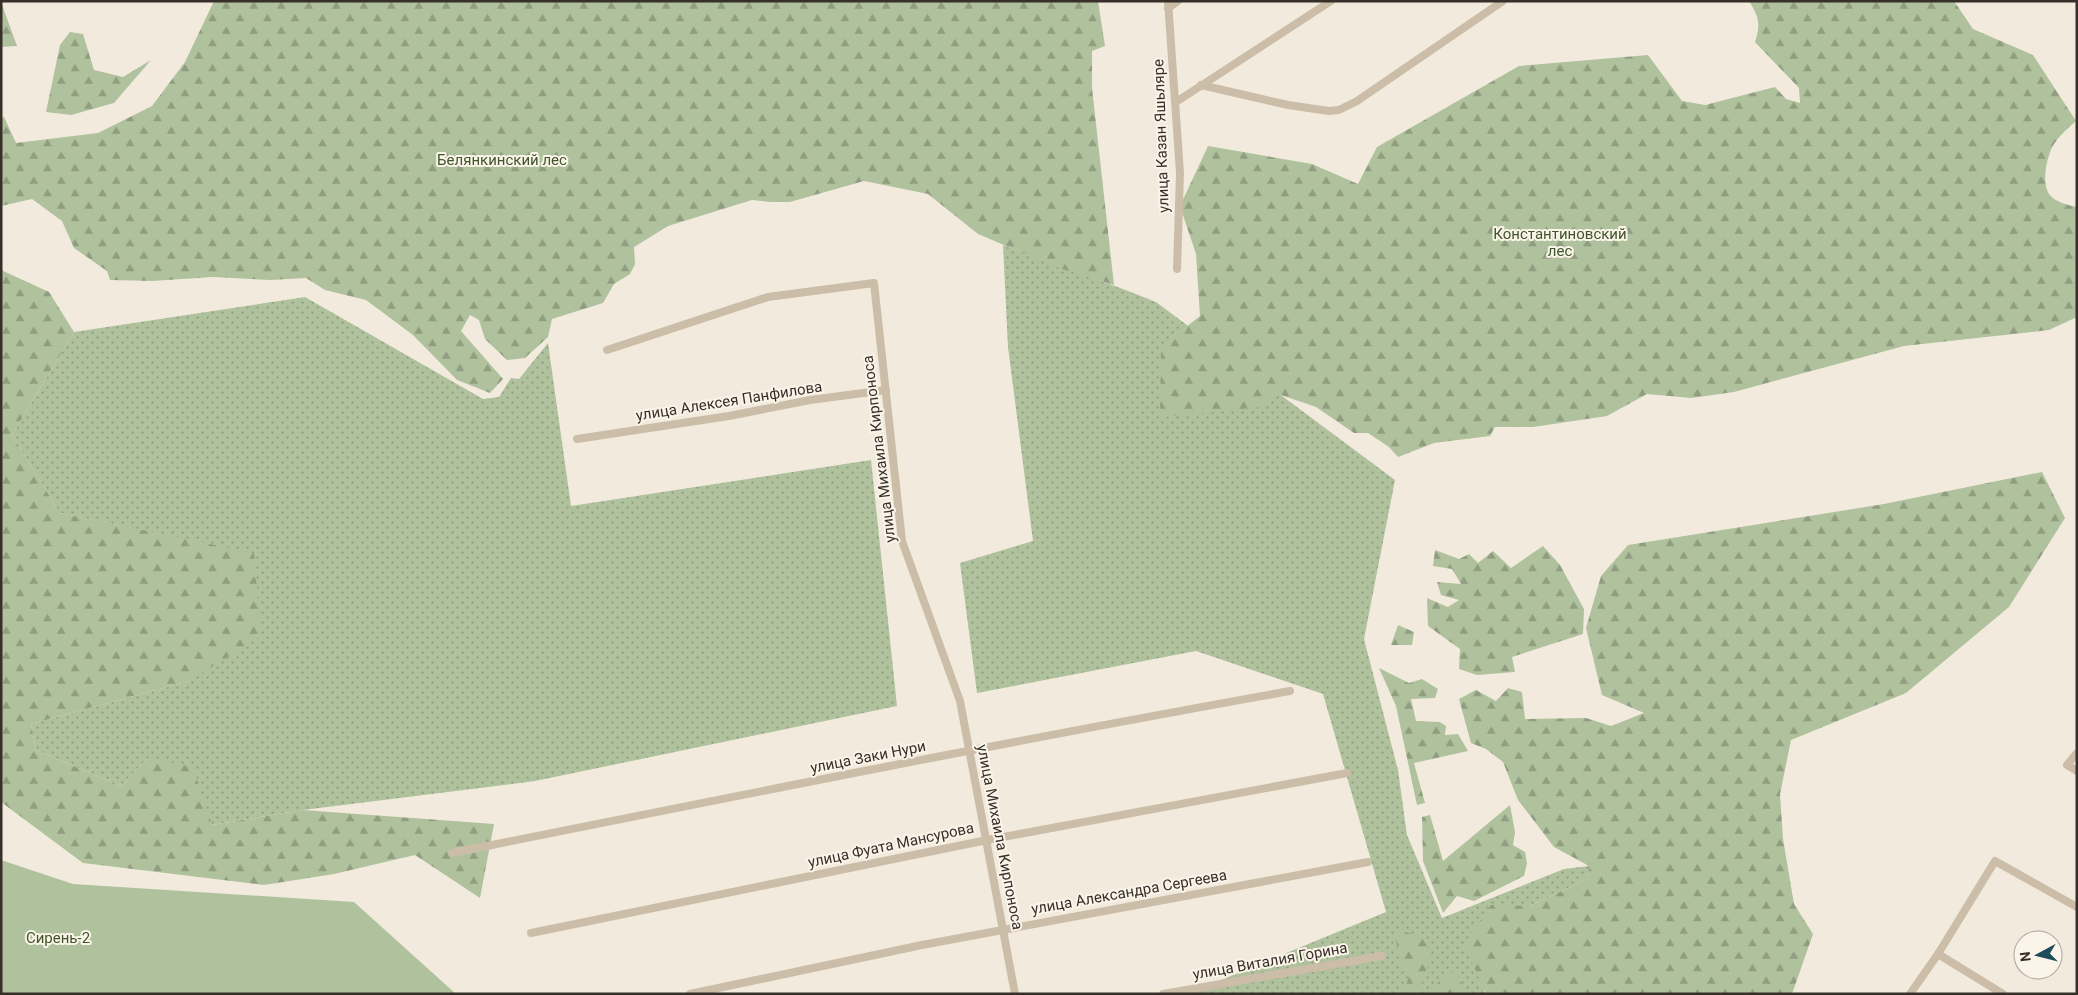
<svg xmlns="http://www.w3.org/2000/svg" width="2078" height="995" viewBox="0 0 2078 995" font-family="Roboto,sans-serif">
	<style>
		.grass { fill: url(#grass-dots) }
		.forest { fill: url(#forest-firs) }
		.green { fill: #b0c19d }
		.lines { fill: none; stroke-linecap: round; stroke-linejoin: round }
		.minor { stroke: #cbbda8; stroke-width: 8 }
		.labels { text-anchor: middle; stroke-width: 4; stroke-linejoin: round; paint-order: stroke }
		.street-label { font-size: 15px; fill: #372f29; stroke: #faf4e9 }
		.park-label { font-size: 15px; fill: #41562c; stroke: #faf4e9 }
	</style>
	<defs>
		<pattern id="grass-dots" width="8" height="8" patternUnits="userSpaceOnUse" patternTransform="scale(1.25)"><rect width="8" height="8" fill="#b0c19d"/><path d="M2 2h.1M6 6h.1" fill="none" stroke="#909d80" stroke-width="1.8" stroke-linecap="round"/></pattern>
		<pattern id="forest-firs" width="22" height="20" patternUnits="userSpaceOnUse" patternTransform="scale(1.25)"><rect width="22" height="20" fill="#b0c19d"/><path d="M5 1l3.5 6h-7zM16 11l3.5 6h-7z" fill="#909d80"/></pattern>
	</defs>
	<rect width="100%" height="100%" fill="#f2ebdd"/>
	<!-- grass -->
	<g class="grass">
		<path d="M1003,245C1053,265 1105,281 1156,302L1395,480L1364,639L1398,770L1407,835L1442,918L1564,869L1589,866L1587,879L1530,906H1491L1484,991L1486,994H1187L1386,912L1323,694L1196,651L977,693L960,563L1033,541L1008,347Z"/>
		<path d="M305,297L483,399L499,397L511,378L519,379L548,343L571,506L871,460L897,706L535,781L303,810L212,825L148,758L121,786L36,750L31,724L189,681L254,554L60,513L12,435L74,332Z"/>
	</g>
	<!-- forest -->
	<g class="forest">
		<path d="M214,1H1098L1105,46L1092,51V88L1114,285L1056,267L978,234L928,194L864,181L790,202H770L752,200L668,226L634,247L635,264L630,274L614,284L603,303L552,319L548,337L525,358L507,360L485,339L479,320L470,315L461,331L503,379L490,393L457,380L413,335L366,300L325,290L306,278L270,280L213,277L152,281L110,280L107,271L74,248L62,221L32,199L1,206V118L4,117L16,143L98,133L152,106L185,62Z"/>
		<path d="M1749,1H1954L1973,29L2033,55L2076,121C2068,128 2060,135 2054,144C2047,155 2041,182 2049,194C2055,202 2067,205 2077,207V317L2049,330L1904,346L1734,392L1691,398L1647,394L1607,416L1533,427H1495L1490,436L1434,443L1398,457L1389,447L1368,433H1354L1316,407L1275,393L1262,407L1160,417L1161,347L1200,316L1196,254L1180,206L1208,146L1312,164L1358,184L1377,147L1519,66L1648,55L1682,101L1705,105L1775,87L1786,99L1800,103L1799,88L1755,42C1761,24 1759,17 1749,1Z"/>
		<path d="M1,2L17,46L1,47Z"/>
		<path d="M70,32L83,34L94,70L123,77L151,60L114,103L71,115L46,112L60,45Z"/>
		<path d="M1,270L49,292L74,332L12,435L60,513L254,553L261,636L189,681L31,724L36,750L121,786L148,758L193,767L212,825L303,810L494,824L480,898L415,855L334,874L264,885L83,863L1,802Z"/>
		<path d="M2042,472L2065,518L2009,607L1906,693L1791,740L1780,794L1783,839L1794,904L1813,934L1792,994H1486L1464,944L1491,905L1530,906L1587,879L1589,866L1554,847L1518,800L1503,762L1486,749L1471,743L1459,699L1476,690L1496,701L1508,688L1522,692L1525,719L1586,718L1611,726L1644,713L1602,695L1586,628L1601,576L1628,545L1884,504Z"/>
		<path d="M1543,546L1560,565L1584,609L1583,634L1512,657L1515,672L1477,675L1459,669L1460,649L1428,626L1427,598L1448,607L1459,600L1441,595L1437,582L1461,584L1452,569L1433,566L1435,550L1459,559L1469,554L1478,563L1493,551L1511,568Z"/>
		<path d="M1398,625L1414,632L1412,645H1391Z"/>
		<path d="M1379,668L1409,683L1422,679L1438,689L1435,698L1411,699L1416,721L1440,722L1446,726L1445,735L1458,734L1468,751L1414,763L1425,803L1417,805L1396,706Z"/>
		<path d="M1510,805L1515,832L1513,845L1525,852L1527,863L1524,876L1474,901L1457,896L1443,913L1423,861L1422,817L1430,815L1443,861Z"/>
		<path d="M1393,928L1425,938L1431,959L1417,994H1403L1409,977L1400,959Z"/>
		<path d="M1455,970L1466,994H1430L1432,987Z"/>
	</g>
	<!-- green -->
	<path class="green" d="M1,860L73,884L354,902L456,994H1Z"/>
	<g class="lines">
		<!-- minor -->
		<g class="minor">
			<path d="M1168,1L1180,173L1177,269"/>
			<path d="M1168,8L1178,1"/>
			<path d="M1201,85L1288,105L1329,111L1339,110L1357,101L1503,1"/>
			<path d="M1176,102L1331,1"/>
			<path d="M607,350L768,297L874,283L902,541L960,701L1015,994"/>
			<path d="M577,439L729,416L810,400L886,390"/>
			<path d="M2077,753L2067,765L2077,771"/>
			<path d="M452,853C731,797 1010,741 1290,691"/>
			<path d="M531,933L987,840L1347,773"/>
			<path d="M1938,954L2003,994"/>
			<path d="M690,994L922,945L1368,862"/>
			<path d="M1163,994L1382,956"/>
			<path d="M1910,994L1938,954L1995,861L2077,907"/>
		</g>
	</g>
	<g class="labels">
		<!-- street labels -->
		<g class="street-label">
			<text transform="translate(1161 136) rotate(-92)" y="5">улица Казан Яшьляре</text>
			<text transform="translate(729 401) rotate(-9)" y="5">улица Алексея Панфилова</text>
			<text transform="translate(879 449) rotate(-97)" y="5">улица Михаила Кирпоноса</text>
			<text transform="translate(868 757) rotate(-11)" y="5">улица Заки Нури</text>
			<text transform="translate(1000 837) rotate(79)" y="5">улица Михаила Кирпоноса</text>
			<text transform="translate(891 845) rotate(-12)" y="5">улица Фуата Мансурова</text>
			<text transform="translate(1129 892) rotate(-10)" y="5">улица Александра Сергеева</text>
			<text transform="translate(1270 961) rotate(-10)" y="5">улица Виталия Горина</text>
		</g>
		<!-- park labels -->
		<g class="park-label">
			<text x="502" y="165">Белянкинский лес</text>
			<text x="1560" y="239">Константиновский<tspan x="1560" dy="17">лес</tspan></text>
			<text x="58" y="943">Сирень-2</text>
		</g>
	</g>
	<!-- border -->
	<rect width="2078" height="995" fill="none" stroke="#372f29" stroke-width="5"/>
	<!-- north arrow -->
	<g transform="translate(2038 955) rotate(263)"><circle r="24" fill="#faf4e9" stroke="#aca59c"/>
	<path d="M0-4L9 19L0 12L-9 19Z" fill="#1e4d59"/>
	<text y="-8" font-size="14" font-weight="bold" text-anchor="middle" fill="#372f29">N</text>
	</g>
</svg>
